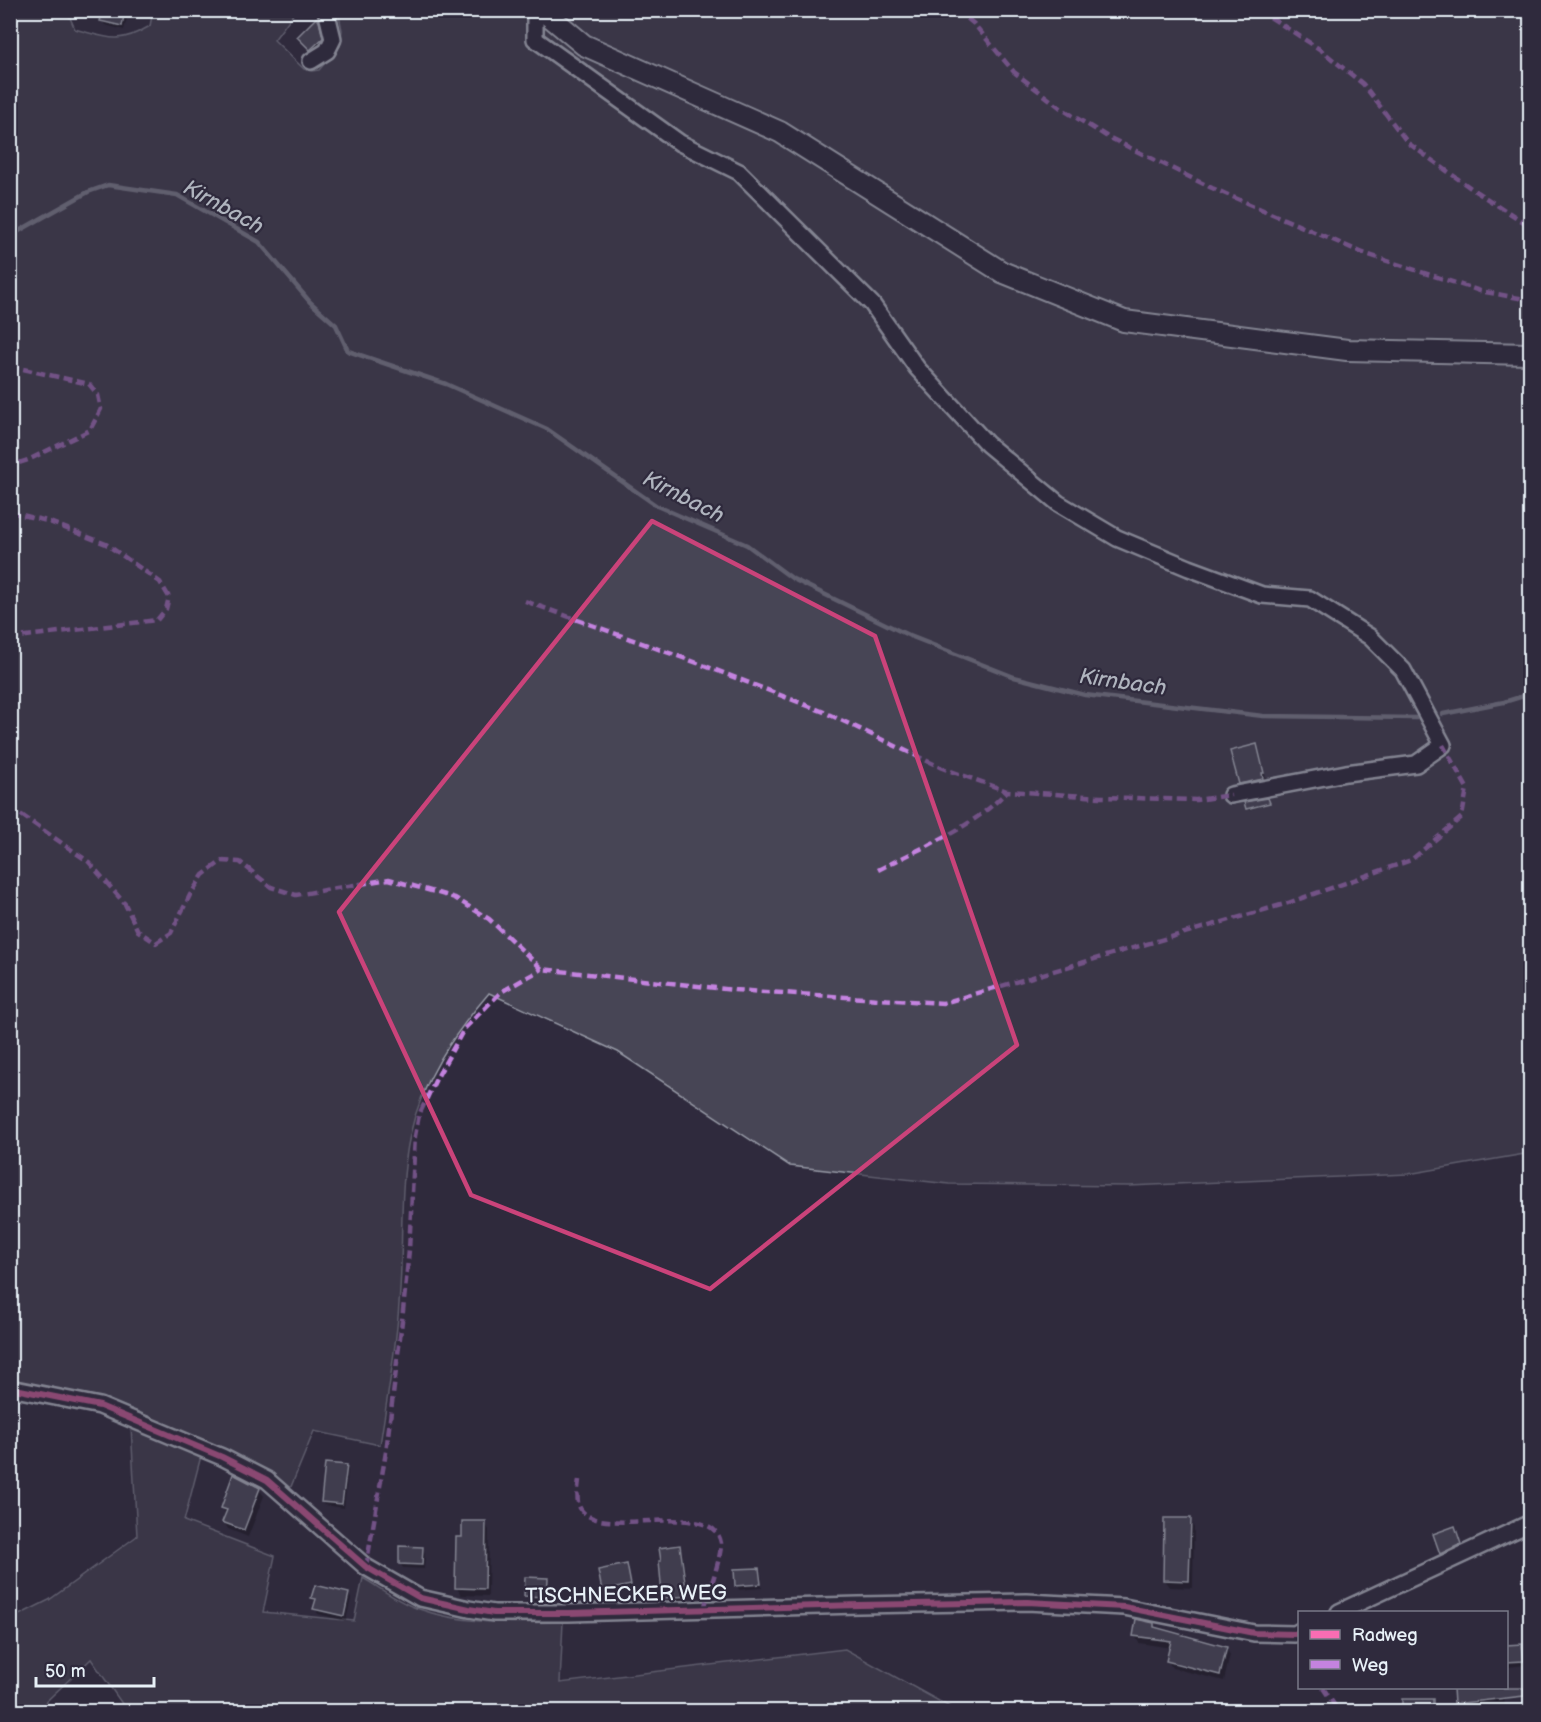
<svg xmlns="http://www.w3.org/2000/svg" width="1541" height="1722" viewBox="0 0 1541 1722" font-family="'Balsamiq Sans',sans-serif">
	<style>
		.green { fill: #464455; stroke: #979aa6; stroke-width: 1.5 }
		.shadow { fill: #0007 }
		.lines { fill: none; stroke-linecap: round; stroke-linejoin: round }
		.stream { stroke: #9c9fab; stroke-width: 4.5 }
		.building { fill: #575565; stroke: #e8f1f8; stroke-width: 1.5 }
		.minor-casing { stroke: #e8f1f8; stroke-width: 20 }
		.major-casing { stroke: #e8f1f8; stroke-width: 24 }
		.minor { stroke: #2f2a3d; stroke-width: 15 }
		.major { stroke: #2f2a3d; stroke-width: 20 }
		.quiet { stroke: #c483df; stroke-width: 4.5; stroke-dasharray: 9 4.5; stroke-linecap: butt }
		.cycleway-casing { stroke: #2f2a3d; stroke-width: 10 }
		.cycleway { stroke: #f96db3; stroke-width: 6 }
		.marked { fill: none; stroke: #ca437a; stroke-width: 4.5; stroke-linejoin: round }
		.labels { text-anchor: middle; stroke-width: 4.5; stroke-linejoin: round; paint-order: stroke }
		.street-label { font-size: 21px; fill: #e8f1f8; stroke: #2f2a3d }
		.water-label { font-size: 22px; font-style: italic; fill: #afb4be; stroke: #2f2a3d }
	</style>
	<rect width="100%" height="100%" fill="#2f2a3d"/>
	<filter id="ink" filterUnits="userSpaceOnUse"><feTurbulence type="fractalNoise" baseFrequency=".0167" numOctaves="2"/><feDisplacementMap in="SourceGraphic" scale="12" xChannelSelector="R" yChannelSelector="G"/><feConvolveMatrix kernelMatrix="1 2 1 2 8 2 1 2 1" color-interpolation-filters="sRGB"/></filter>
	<g filter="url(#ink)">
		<!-- green -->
		<g class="green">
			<path d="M338,10L1530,11V1153L1408,1174L1129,1186L949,1184L790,1166L618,1052L489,993C453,1035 422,1080 410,1135C398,1190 404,1248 399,1304C396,1351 387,1398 380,1445L314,1431L290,1489L273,1475L232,1456L11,1384V11H67L75,29C108,38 118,45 150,26L153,11H291L294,13L274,40L304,69L311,71L319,70L340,46L342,30Z"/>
			<path d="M131,1426L201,1456L184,1521L275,1556L263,1612L354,1621L363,1578C380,1588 397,1601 416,1608C463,1625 513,1623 563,1622L560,1683L845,1649L957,1711H127L91,1659L36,1711H26L11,1698V1619L49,1600L137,1536Z"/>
		</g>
		<!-- shadow -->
		<g class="shadow">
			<path d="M105,10H129L124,30L105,25L102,21Z"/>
			<path d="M320,26L324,42L313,52L301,40Z"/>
			<path d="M1259,750L1266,778H1264L1265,784L1243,788L1240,783Z"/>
			<path d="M1269,801V804L1248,810L1247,808Z"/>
			<path d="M346,1466L348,1470L344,1508L324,1505L322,1501Z"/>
			<path d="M259,1489L264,1496L248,1537L228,1529L224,1522L227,1515L222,1508Z"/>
			<path d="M1190,1520L1194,1528L1193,1588L1169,1587L1164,1580Z"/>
			<path d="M485,1523L489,1530L488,1596L461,1595L457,1588L464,1539Z"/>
			<path d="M1457,1532L1463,1549L1444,1558L1442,1553Z"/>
			<path d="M680,1547L682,1552L689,1600L670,1602L664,1595Z"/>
			<path d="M422,1548L425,1553L424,1569L403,1568L400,1563Z"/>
			<path d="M626,1566L633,1590L606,1595L600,1571Z"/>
			<path d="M759,1569L761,1574L762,1588L739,1590L737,1585Z"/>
			<path d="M547,1579L550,1584L549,1602L528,1600L526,1596Z"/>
			<path d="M348,1594L351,1599L346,1621L318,1614L315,1609L316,1604L313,1598Z"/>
			<path d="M1153,1624L1156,1630L1226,1648L1230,1655L1224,1681L1172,1668L1168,1661L1171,1648L1139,1643L1135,1636Z"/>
			<path d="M1521,1645L1524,1650L1526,1665L1508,1667L1506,1647Z"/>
			<path d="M1454,1688H1503L1505,1706L1460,1711L1456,1703Z"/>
		</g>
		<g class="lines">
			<!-- stream -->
			<g class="stream">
				<path d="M10,236L88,192L108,185L177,195L259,242L310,302L336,325L348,351L446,384L547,429L657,506L747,545L793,579L910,636L1014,677L1085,695L1263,716L1417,718"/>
				<path d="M1443,714L1504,702L1530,694"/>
			</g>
		</g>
		<!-- building -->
		<g class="building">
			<path d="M103,10H125L122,26L100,21Z"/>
			<path d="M316,18L319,21L323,38L310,50L297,37Z"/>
			<path d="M1257,744L1264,773H1262L1263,779L1239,784L1230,751Z"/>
			<path d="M1268,798L1270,803L1246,809L1244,802Z"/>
			<path d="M325,1463L347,1465L342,1504L321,1502Z"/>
			<path d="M233,1474L260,1488L244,1530L222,1522L227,1510L221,1508Z"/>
			<path d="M1164,1518H1191L1189,1581L1163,1580Z"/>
			<path d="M462,1521H486L485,1589L455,1588L456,1537H462Z"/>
			<path d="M1455,1526L1461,1544L1440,1554L1433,1534Z"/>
			<path d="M680,1545L687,1596L665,1598V1595H662L659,1561H661L659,1548Z"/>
			<path d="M399,1546L423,1547L422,1565L399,1564Z"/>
			<path d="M627,1564L631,1585L602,1591L598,1570Z"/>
			<path d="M759,1568L761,1584L735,1586L734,1569Z"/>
			<path d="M525,1577L548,1578L547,1597L524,1596Z"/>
			<path d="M315,1585L349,1593L344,1616L313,1609L316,1599L311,1598Z"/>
			<path d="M1136,1619L1154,1623V1627L1227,1647L1220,1675L1166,1661L1171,1641L1133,1636Z"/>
			<path d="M1522,1644L1524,1661L1506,1662V1645Z"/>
			<path d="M1453,1688H1524V1696L1454,1704Z"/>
			<rect x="1402" y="1699" width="31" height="13"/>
		</g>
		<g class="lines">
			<!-- minor casing -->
			<g class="minor-casing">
				<g id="minor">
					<path d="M535,10V39L680,143L739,172L872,304L917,368L987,444L1058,503L1117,538L1189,568L1262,595L1310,599L1370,637L1403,670L1443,745L1416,764L1346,773L1231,795"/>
					<path d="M311,61L327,51L333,39L326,10"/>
					<path d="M10,1388L100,1406L222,1457L267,1480L366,1567L420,1598L469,1609L494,1613H569L859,1605L1027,1602L1124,1607L1254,1633L1295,1634L1300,1631"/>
					<path d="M1339,1612L1530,1523"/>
				</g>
			</g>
			<!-- major casing -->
			<g class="major-casing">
				<path id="major" d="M542,10L584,45L780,132L1002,272L1124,321L1347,350L1530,354"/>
			</g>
			<!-- minor -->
			<use href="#minor" class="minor"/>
			<!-- major -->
			<use href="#major" class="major"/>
			<!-- quiet -->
			<g class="quiet">
				<path d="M957,10L974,24L1014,72L1062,109L1106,136L1212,188L1363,253L1480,291L1530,300"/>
				<path d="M1259,10L1321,50L1363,84L1408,143L1475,191L1530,226"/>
				<path d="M10,366L89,384L98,395L101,409L90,430L28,460L10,466"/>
				<path d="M10,512L47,521L106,544L160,582L169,597L166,609L157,620L10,638"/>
				<path d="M525,601L700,664L824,712L942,768L1007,791L1101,797L1196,800L1231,795"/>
				<path d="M10,807L89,862L125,904L138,931L156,943L171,933L190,895L203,875L222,861L240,862L271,887L296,895L389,879L455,898L489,919L542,969L734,990L943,1003L1288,903L1411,860L1462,817L1467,788L1443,745"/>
				<path d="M878,870C922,847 974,828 1007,791"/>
				<path d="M579,1480C578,1490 575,1503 582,1511C605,1539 714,1498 721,1543C722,1555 708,1595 704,1609"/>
				<path d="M366,1567L386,1452L402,1321L409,1250L415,1136L419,1115L435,1081L464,1029L501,992L542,969"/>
				<path d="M1323,1688L1339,1712"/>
			</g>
			<!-- cycleway casing -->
			<g class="cycleway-casing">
				<path id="cycleway" d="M10,1388L100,1406L222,1457L267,1480L366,1567L420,1598L469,1609L494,1613H569L859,1605L1027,1602L1124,1607L1254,1633L1295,1634L1300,1631"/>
			</g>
			<!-- cycleway -->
			<use href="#cycleway" class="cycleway"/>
		</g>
	</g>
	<!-- marked area -->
	<path d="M0 0H1541V1722H0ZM652,521L875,636L1017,1045L710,1289L471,1195L339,912Z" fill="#2f2a3d" fill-opacity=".55" fill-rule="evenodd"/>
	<path class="marked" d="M652,521L875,636L1017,1045L710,1289L471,1195L339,912Z"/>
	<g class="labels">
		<!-- street labels -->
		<g class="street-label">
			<text transform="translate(626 1594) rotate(-1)" y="7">TISCHNECKER WEG</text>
		</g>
		<!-- water labels -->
		<g class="water-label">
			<text transform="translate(224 206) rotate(29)" y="8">Kirnbach</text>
			<text transform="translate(684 496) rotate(27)" y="8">Kirnbach</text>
			<text transform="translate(1123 681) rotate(8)" y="8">Kirnbach</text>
		</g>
	</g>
	<!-- margin -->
	<rect width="1541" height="1722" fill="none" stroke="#2f2a3d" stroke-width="36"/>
	<rect x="18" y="18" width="1505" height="1686" fill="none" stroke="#e8f1f8" stroke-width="2" filter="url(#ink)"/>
	<!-- legend -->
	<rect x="1298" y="1611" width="210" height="78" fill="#2f2a3d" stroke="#797a88" stroke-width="1.5"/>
	<rect x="1310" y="1630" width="30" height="9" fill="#f96db3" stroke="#797a88" stroke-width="1.5"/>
	<text x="1352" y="1641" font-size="18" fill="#e8f1f8">Radweg</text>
	<rect x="1310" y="1660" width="30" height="9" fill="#c483df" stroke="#797a88" stroke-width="1.5"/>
	<text x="1352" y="1671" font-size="18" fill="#e8f1f8">Weg</text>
	<!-- scale -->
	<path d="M36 1677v9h118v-9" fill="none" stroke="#e8f1f8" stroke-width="3"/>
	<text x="45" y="1677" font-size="18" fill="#e8f1f8" stroke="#2f2a3d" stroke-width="4.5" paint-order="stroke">50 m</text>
</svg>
